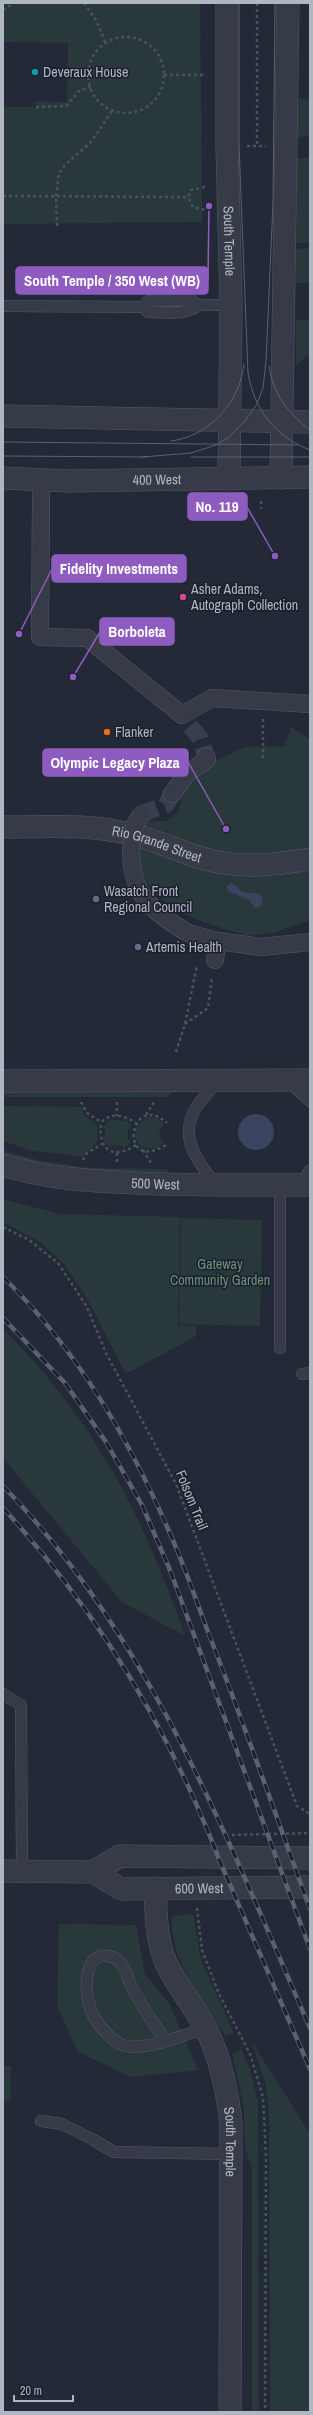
<svg xmlns="http://www.w3.org/2000/svg" width="313" height="2415" viewBox="0 0 313 2415" font-family="'Archivo Narrow',sans-serif">
	<style>
		.green { fill: #29393b }
		.water { fill: #3a445e }
		.lines { fill: none; stroke-linecap: round; stroke-linejoin: round }
		.pedestrian-tunnel { stroke: #383e4b; stroke-width: 17; stroke-dasharray: 17 8; stroke-linecap: butt }
		.service-casing { stroke: #545965; stroke-width: 12 }
		.pedestrian-casing { stroke: #545965; stroke-width: 18 }
		.minor-casing { stroke: #545965; stroke-width: 23 }
		.tertiary-casing { stroke: #545965; stroke-width: 23 }
		.path { stroke: #475459; stroke-width: 2.5; stroke-dasharray: 3 3; stroke-linecap: butt }
		.service { stroke: #363b47; stroke-width: 11 }
		.pedestrian { stroke: #363b47; stroke-width: 17 }
		.minor { stroke: #363b47; stroke-width: 22 }
		.tertiary { stroke: #363b47; stroke-width: 22 }
		.tram { stroke: #5b616f; stroke-width: 1 }
		.rail-casing { stroke: #5b616f; stroke-width: 4.5 }
		.rail { stroke: #1c202c; stroke-width: 3; stroke-dasharray: 9; stroke-linecap: butt }
		.pedestrian-bridge-casing { stroke: #545965; stroke-width: 18; stroke-linecap: butt }
		.pedestrian-bridge { stroke: #363b47; stroke-width: 17 }
		.culture-dot { fill: #0f9aa8; stroke: #1c202c; stroke-width: 1.5 }
		.hotel-dot { fill: #d1479c; stroke: #1c202c; stroke-width: 1.5 }
		.food-dot { fill: #e8710a; stroke: #1c202c; stroke-width: 1.5 }
		.service-dot { fill: #5c6f8a; stroke: #1c202c; stroke-width: 1.5 }
		.labels { text-anchor: middle; stroke-width: 3; stroke-linejoin: round; paint-order: stroke }
		.poi-label { font-size: 14px; fill: #b1b6c3; stroke: #1c202c; text-anchor: start }
		.street-label { font-size: 14px; fill: #b1b6c3; stroke: #1c202c }
		.park-label { font-size: 14px; fill: #6b9179; stroke: #1c202c }
		.leader { fill: none; stroke: #8e5cc0; stroke-width: 1.5 }
		.callout-dot { fill: #8e5cc0; stroke: #1c202c; stroke-width: 1.5 }
		.callout { fill: #8e5cc0; stroke: #8e5cc0; stroke-width: 1.5 }
		.callout-label { font-size: 15px; text-anchor: middle; font-weight: bold; fill: #fff }
	</style>
	<rect width="100%" height="100%" fill="#232936"/>
	<!-- green -->
	<g class="green">
		<path d="M3,3H200L202,222L3,224V107H36V101L67,102L68,43L3,42Z"/>
		<path d="M300,98L309,101V135L296,138V102Z"/>
		<path d="M297,158H309V243H296Z"/>
		<path d="M309,248V283H296V249Z"/>
		<path d="M296,320H309V354L296,366Z"/>
		<path d="M291,727L310,740V920L276,932L247,936L203,922L177,910L154,893L141,871L139,836L146,821H167L178,812L183,792L216,761L244,747L285,746Z"/>
		<path d="M3,1089H171V1094L167,1097H3Z"/>
		<path d="M3,1106L81,1107L85,1115L97,1125L98,1141L82,1157L29,1150L3,1141Z"/>
		<path d="M149,1116L156,1118L164,1123L163,1127L160,1128L159,1139H162L163,1144L156,1149L141,1147C131,1136 135,1122 149,1116Z"/>
		<path d="M110,1119L123,1121L125,1120L131,1125V1128L128,1129V1139L131,1142L123,1149V1146L112,1145L110,1148L102,1139L105,1138V1128H102Z"/>
		<path d="M3,1150L41,1161L92,1168L167,1169L169,1178L89,1177L3,1159Z"/>
		<path d="M3,1199L61,1214L180,1217L178,1325L196,1326V1336L126,1374L88,1300L64,1264L40,1242L3,1222Z"/>
		<path d="M181,1218L262,1220L260,1326L179,1324Z"/>
		<path d="M3,1329C94,1419 143,1516 185,1636L122,1602L3,1458Z"/>
		<path d="M193,1914L201,1960L234,2033L225,2036C203,1998 169,1962 172,1916Z"/>
		<path d="M59,1924L136,1925L145,1974L170,2005L198,2070L131,2077L78,2052L57,2005Z"/>
		<path d="M251,2040L310,2134V2412H270L269,2113L266,2086Z"/>
		<path d="M241,2049L250,2069L258,2103L259,2412H252V2167L245,2148L244,2107L232,2054Z"/>
		<rect x="3" y="2066" width="8" height="35"/>
	</g>
	<!-- water -->
	<g class="water">
		<path d="M232,883L242,892L260,894L263,901L261,906L255,908L249,900L228,891L226,886Z"/>
		<circle cx="256" cy="1132" r="18"/>
	</g>
	<g class="lines">
		<!-- pedestrian-tunnel -->
		<g class="pedestrian-tunnel">
			<path d="M190,726L200,738L206,756"/>
			<path d="M141,814L166,805L172,794"/>
		</g>
		<!-- service casing -->
		<g class="service-casing">
			<g id="service">
				<path d="M199,305C185,316 165,312 148,312L143,307L148,301L191,300L199,305H231"/>
				<path d="M3,306L143,307"/>
				<path d="M290,1083L310,1101"/>
				<path d="M216,1184C181,1144 177,1118 220,1081"/>
				<path d="M280,1185V1348"/>
				<path d="M301,1185L310,1170"/>
				<path d="M302,1374L310,1373"/>
				<path d="M3,1694L21,1705L22,1871"/>
				<path d="M165,2041C152,2019 137,2002 128,1978C126,1972 122,1961 115,1958C82,1945 84,1992 91,2010C95,2022 109,2038 120,2044C141,2054 185,2034 206,2028"/>
				<path d="M41,2121L62,2124L92,2139L114,2152L231,2154"/>
			</g>
		</g>
		<!-- pedestrian casing -->
		<g class="pedestrian-casing">
			<g id="pedestrian">
				<path d="M41,493L40,637L87,638L182,715L212,698L310,704"/>
				<path d="M172,794L187,774L207,759L206,756"/>
				<path d="M131,850C131,894 152,912 188,933"/>
				<path d="M212,940L261,947L310,942"/>
				<path d="M215,960L217,942"/>
			</g>
		</g>
		<!-- minor casing -->
		<g class="minor-casing">
			<g id="minor">
				<path id="s1" d="M3,827C42,827 82,824 121,832C151,837 176,851 205,859C241,869 274,865 310,859"/>
				<path d="M3,1081L310,1080"/>
				<path id="s2" d="M3,1165C46,1179 91,1181 136,1183C194,1186 252,1185 310,1185"/>
				<path id="s3" d="M155,1888C156,1911 156,1936 164,1958C174,1984 194,2004 206,2029C221,2058 227,2091 231,2123L230,2412"/>
			</g>
		</g>
		<!-- tertiary casing -->
		<g class="tertiary-casing">
			<g id="tertiary">
				<path id="s4" d="M227,3V146L231,305L229,479"/>
				<path d="M3,416L310,422"/>
				<path id="s5" d="M3,478L68,481L310,477"/>
				<path d="M281,478L288,3"/>
				<path id="s6" d="M3,1871L93,1872L121,1889L310,1887"/>
				<path d="M93,1872L120,1856L310,1858"/>
			</g>
		</g>
		<!-- path -->
		<g class="path">
			<path d="M84,3L96,20L105,42"/>
			<path d="M257,3V146"/>
			<path d="M3,10L14,3"/>
			<circle cx="126" cy="75" r="38"/>
			<path d="M164,75H206"/>
			<path d="M36,107L66,106L80,90L91,87"/>
			<path d="M247,146H266"/>
			<path d="M205,187L191,190L188,197L193,207L205,210"/>
			<path d="M3,196L188,197"/>
			<path d="M57,226L56,196L59,173L66,164L91,142L112,111"/>
			<path d="M261,501V509"/>
			<path d="M263,719V758"/>
			<path d="M185,1024L208,1008L212,978"/>
			<path d="M176,1052L185,1024L197,965"/>
			<path d="M81,1102L87,1113L101,1122"/>
			<path d="M117,1102V1116"/>
			<path d="M146,1115L154,1102"/>
			<path d="M136,1145C112,1161 98,1149 101,1123C110,1111 126,1116 136,1123"/>
			<path d="M166,1145C117,1175 129,1089 167,1123"/>
			<path d="M143,1150L151,1163"/>
			<path d="M83,1160L87,1153L102,1144"/>
			<path d="M117,1162V1151"/>
			<path d="M3,1227L29,1240L58,1263L87,1307L106,1353L176,1484L297,1806L310,1814"/>
			<path d="M232,1835L310,1833"/>
			<path d="M197,1908L202,1950L219,1994L250,2054L263,2097L266,2157L265,2412"/>
		</g>
		<!-- service -->
		<use href="#service" class="service"/>
		<!-- pedestrian -->
		<use href="#pedestrian" class="pedestrian"/>
		<!-- minor -->
		<use href="#minor" class="minor"/>
		<!-- tertiary -->
		<use href="#tertiary" class="tertiary"/>
		<!-- tram -->
		<g class="tram">
			<path d="M239,3V146L248,373C254,410 276,437 310,450"/>
			<path d="M269,366C273,394 288,413 310,430"/>
			<path d="M171,441C210,436 240,402 244,364"/>
			<path d="M3,442L297,445"/>
			<path d="M3,456L147,457"/>
			<path d="M142,457L191,453L216,445L229,437L245,421L257,404L263,388L266,361L273,203L275,3"/>
			<path d="M191,457H310"/>
		</g>
		<!-- rail casing -->
		<g class="rail-casing">
			<g id="rail">
				<path d="M3,1277C75,1347 128,1437 168,1529C183,1562 195,1597 208,1632C244,1723 276,1816 310,1909"/>
				<path d="M3,1318L65,1383L106,1442L142,1505L170,1570L310,1949"/>
				<path d="M3,1486C150,1637 227,1838 310,2028"/>
				<path d="M3,1508C82,1594 146,1693 194,1799C202,1818 211,1837 218,1857L310,2069"/>
			</g>
		</g>
		<!-- rail -->
		<use href="#rail" class="rail"/>
		<!-- pedestrian-bridge casing -->
		<g class="pedestrian-bridge-casing">
			<g id="pedestrian-bridge">
				<path d="M131,850L134,827L141,814"/>
				<path d="M188,933L212,940"/>
			</g>
		</g>
		<!-- pedestrian-bridge -->
		<use href="#pedestrian-bridge" class="pedestrian-bridge"/>
	</g>
	<!-- markers -->
	<circle class="culture-dot" cx="35" cy="72" r="4"/>
	<circle class="hotel-dot" cx="183" cy="597" r="4"/>
	<circle class="food-dot" cx="107" cy="732" r="4"/>
	<g class="service-dot">
		<circle cx="96" cy="899" r="4"/>
		<circle cx="138" cy="947" r="4"/>
	</g>
	<g class="labels">
		<!-- poi labels -->
		<g class="poi-label">
			<text x="43" y="77">Deveraux House</text>
			<text x="191" y="594">Asher Adams,<tspan x="191" dy="16">Autograph Collection</tspan></text>
			<text x="115" y="737">Flanker</text>
			<text x="104" y="896">Wasatch Front<tspan x="104" dy="16">Regional Council</tspan></text>
			<text x="146" y="952">Artemis Health</text>
		</g>
		<!-- street labels -->
		<g class="street-label">
			<text dy="5" stroke="none"><textPath href="#s4" startOffset="238">South Temple</textPath></text>
			<text dy="5" stroke="none"><textPath href="#s5" startOffset="154">400 West</textPath></text>
			<text dy="5" stroke="none"><textPath href="#s1" startOffset="156">Rio Grande Street</textPath></text>
			<text dy="5" stroke="none"><textPath href="#s2" startOffset="154">500 West</textPath></text>
			<text transform="translate(192 1500) rotate(68)" y="5">Folsom Trail</text>
			<text dy="5" stroke="none"><textPath href="#s6" startOffset="201">600 West</textPath></text>
			<text dy="5" stroke="none"><textPath href="#s3" startOffset="270">South Temple</textPath></text>
		</g>
		<!-- park labels -->
		<g class="park-label">
			<text x="220" y="1269">Gateway<tspan x="220" dy="16">Community Garden</tspan></text>
		</g>
	</g>
	<!-- callouts -->
	<path class="leader" d="M209 206L208 280M275 556L247 507M19 634L52 569M73 677L100 632M226 829L188 762"/>
	<g class="callout-dot">
		<circle cx="209" cy="206" r="4"/>
		<circle cx="275" cy="556" r="4"/>
		<circle cx="19" cy="634" r="4"/>
		<circle cx="73" cy="677" r="4"/>
		<circle cx="226" cy="829" r="4"/>
	</g>
	<g class="callout">
		<rect x="16" y="267" width="192" height="27" rx="4"/>
		<rect x="188" y="493" width="59" height="27" rx="4"/>
		<rect x="52" y="555" width="134" height="27" rx="4"/>
		<rect x="100" y="618" width="74" height="27" rx="4"/>
		<rect x="43" y="749" width="145" height="27" rx="4"/>
	</g>
	<g class="callout-label">
		<text x="112" y="286">South Temple / 350 West (WB)</text>
		<text x="217" y="512">No. 119</text>
		<text x="119" y="574">Fidelity Investments</text>
		<text x="137" y="637">Borboleta</text>
		<text x="115" y="768">Olympic Legacy Plaza</text>
	</g>
	<!-- border -->
	<rect width="313" height="2415" fill="none" stroke="#b1b6c3" stroke-width="8"/>
	<!-- scale -->
	<path d="M14 2395v6h59v-6" fill="none" stroke="#b1b6c3" stroke-width="2"/>
	<text x="20" y="2395" font-size="12" fill="#b1b6c3" stroke="#1c202c" stroke-width="3" paint-order="stroke">20 m</text>
</svg>
